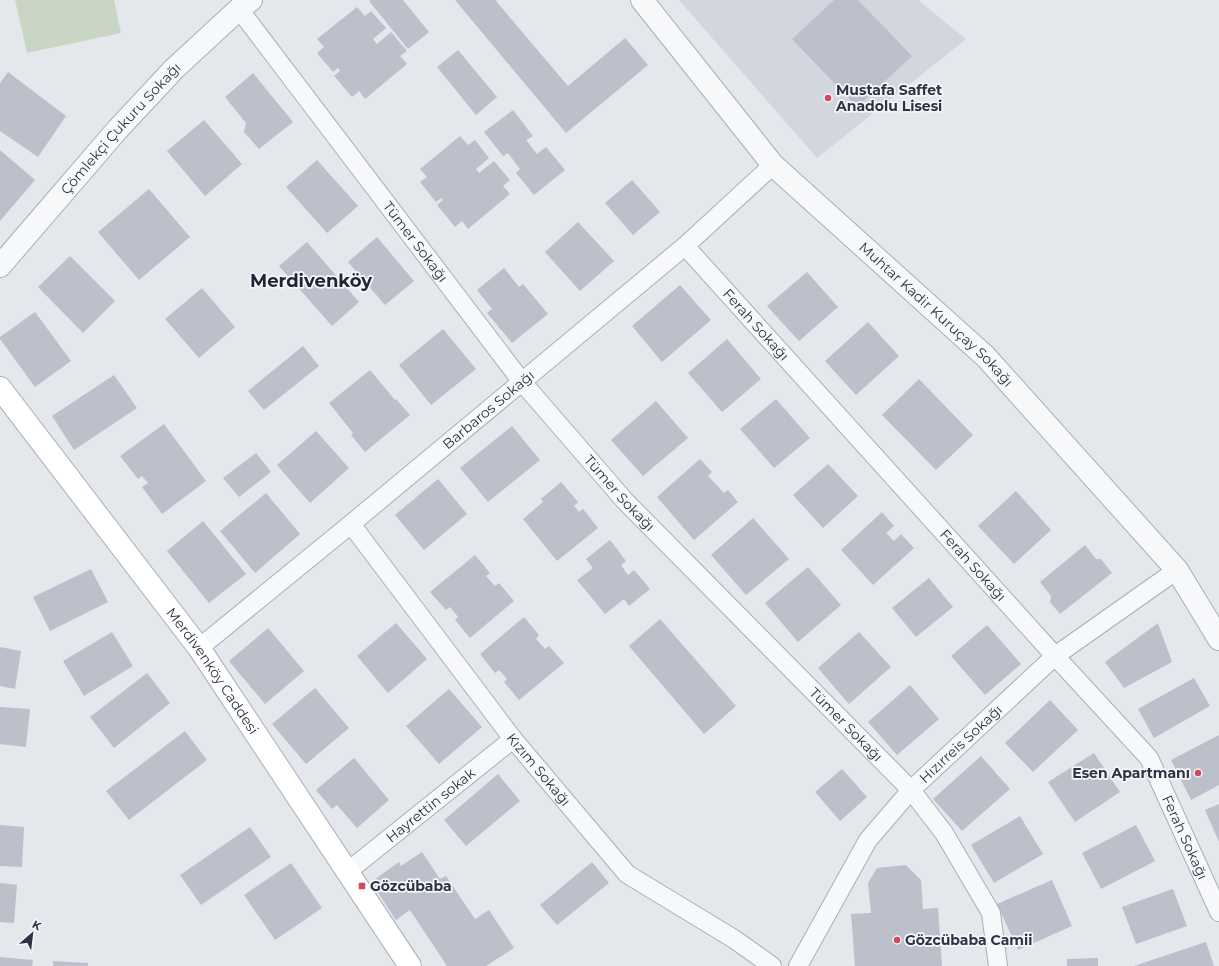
<svg xmlns="http://www.w3.org/2000/svg" width="1219" height="966" viewBox="0 0 1219 966" font-family="Montserrat,sans-serif">
	<style>
		.built { fill: #d2d6de }
		.green { fill: #c9d6c5 }
		.building { fill: #bbc0ca }
		.lines { fill: none; stroke-linecap: round; stroke-linejoin: round }
		.minor-casing { stroke: #a9aeb7; stroke-width: 20 }
		.tertiary-casing { stroke: #a9aeb7; stroke-width: 24 }
		.secondary-casing { stroke: #a9aeb7; stroke-width: 24 }
		.minor { stroke: #f7f8fa; stroke-width: 18 }
		.tertiary { stroke: #f7f8fa; stroke-width: 22 }
		.secondary { stroke: #fff; stroke-width: 22 }
		.poi-dot { fill: #d1495b; stroke: #f4f6f9; stroke-width: 1.5 }
		.labels { text-anchor: middle; stroke-width: 3.5; stroke-linejoin: round; paint-order: stroke }
		.poi-label { font-size: 14px; font-weight: bold; fill: #2b3445; stroke: #f4f6f9; text-anchor: start }
		.street-label { font-size: 14px; fill: #2b3445; stroke: #f4f6f9 }
		.district-label { font-size: 18px; font-weight: bold; fill: #1d2536; stroke: #f4f6f9 }
	</style>
	<rect width="100%" height="100%" fill="#e4e7ec"/>
	<!-- built -->
	<path class="built" d="M679,0H918L966,39L817,158Z"/>
	<!-- green -->
	<path class="green" d="M15,0H114L121,33L27,53Z"/>
	<!-- building -->
	<g class="building">
		<path d="M371,0H403L429,32L408,49L369,1Z"/>
		<path d="M455,0H497L496,1L568,86L625,38L648,65L566,133Z"/>
		<path d="M834,0H858L912,56L857,107L792,39Z"/>
		<path d="M357,7L365,16L371,11L386,28L373,39L377,44L391,32L407,51L400,56L407,64L365,99L359,91L352,97L334,76L340,71L338,68L333,72L317,53L324,47L317,39Z"/>
		<path d="M458,50L497,97L476,115L437,67Z"/>
		<path d="M8,72L66,116L38,157L0,131V83Z"/>
		<path d="M253,73L293,122L259,149L244,132L246,123L225,97Z"/>
		<path d="M513,110L533,136L526,140L537,154L546,147L565,170L534,195L516,173L520,169L508,153L503,156L484,132Z"/>
		<path d="M204,120L242,164L205,196L167,151Z"/>
		<path d="M460,136L468,145L475,140L489,158L476,169L479,173L494,161L510,180L503,186L510,194L468,229L462,221L455,227L437,205L443,200L441,198L436,202L420,182L427,177L420,169Z"/>
		<path d="M0,150L35,180L0,221Z"/>
		<path d="M317,160L358,206L327,233L286,187Z"/>
		<path d="M632,180L660,212L633,235L605,203Z"/>
		<path d="M149,189L190,237L139,280L98,232Z"/>
		<path d="M578,222L614,261L580,291L545,252Z"/>
		<path d="M377,237L414,281L385,305L348,262Z"/>
		<path d="M307,242L359,302L332,326L279,266Z"/>
		<path d="M70,256L115,301L83,333L38,287Z"/>
		<path d="M504,268L519,287L523,284L548,314L512,343L487,313L492,309L477,290Z"/>
		<path d="M807,272L838,307L799,341L767,306Z"/>
		<path d="M680,285L711,320L662,362L632,326Z"/>
		<path d="M202,288L235,327L199,358L165,319Z"/>
		<path d="M35,312L71,361L35,387L0,339V337Z"/>
		<path d="M868,322L899,356L856,395L825,361Z"/>
		<path d="M443,329L476,369L431,405L399,365Z"/>
		<path d="M727,339L761,379L722,412L688,373Z"/>
		<path d="M303,346L319,366L264,410L248,391Z"/>
		<path d="M370,370L395,400L396,399L410,415L365,452L351,435L353,433L329,403Z"/>
		<path d="M114,375L137,408L74,450L52,416Z"/>
		<path d="M919,379L973,435L936,470L882,415Z"/>
		<path d="M776,399L810,438L774,468L740,429Z"/>
		<path d="M656,401L688,438L643,476L611,440Z"/>
		<path d="M164,424L206,481L162,514L142,487L148,483L142,476L138,479L120,456Z"/>
		<path d="M512,426L540,460L488,502L460,468Z"/>
		<path d="M316,431L349,468L310,503L277,465Z"/>
		<path d="M256,453L271,472L239,497L223,478Z"/>
		<path d="M700,459L712,472L708,476L724,493L728,490L738,502L694,540L657,497Z"/>
		<path d="M828,464L858,496L823,528L793,495Z"/>
		<path d="M438,479L467,514L424,550L395,515Z"/>
		<path d="M561,482L578,502L574,506L579,512L583,509L598,528L557,561L523,519L543,502L541,499Z"/>
		<path d="M1016,491L1051,530L1014,564L978,526Z"/>
		<path d="M266,493L300,534L255,573L220,531Z"/>
		<path d="M882,512L894,526L886,533L894,541L901,534L914,548L873,585L841,550Z"/>
		<path d="M753,518L789,559L746,595L711,555Z"/>
		<path d="M203,521L246,574L209,603L167,551Z"/>
		<path d="M610,540L626,561L621,565L628,575L634,570L650,589L629,606L624,599L605,614L577,580L593,568L586,559Z"/>
		<path d="M1085,545L1096,559H1101L1112,573L1060,614L1050,602L1051,596L1040,582Z"/>
		<path d="M475,555L490,573L486,576L495,586L499,583L514,601L470,638L455,620L458,617L450,607L446,610L430,592Z"/>
		<path d="M808,567L841,605L798,642L765,603Z"/>
		<path d="M91,569L108,602L50,631L33,597Z"/>
		<path d="M929,578L953,607L916,637L892,608Z"/>
		<path d="M524,617L539,635L536,639L545,649L549,646L564,663L519,700L504,682L507,679L499,670L495,673L480,654Z"/>
		<path d="M660,619L736,706L704,734L629,646Z"/>
		<path d="M396,623L427,659L388,693L357,656Z"/>
		<path d="M1158,623L1172,662L1124,688L1105,662Z"/>
		<path d="M987,625L1021,664L985,695L951,656Z"/>
		<path d="M268,628L304,671L265,704L229,661Z"/>
		<path d="M112,632L133,666L84,696L63,661Z"/>
		<path d="M859,632L891,667L849,704L818,668Z"/>
		<path d="M0,647L21,651L15,689L0,686Z"/>
		<path d="M147,673L170,703L114,748L90,717Z"/>
		<path d="M1194,678L1210,706L1154,738L1138,709Z"/>
		<path d="M910,685L939,719L897,755L868,722Z"/>
		<path d="M315,688L349,728L306,764L272,724Z"/>
		<path d="M449,689L482,727L439,764L406,726Z"/>
		<path d="M1050,700L1078,730L1033,772L1005,743Z"/>
		<path d="M0,707L30,709L26,747L0,744Z"/>
		<path d="M185,731L207,760L129,820L106,791Z"/>
		<path d="M1219,735V785L1191,800L1171,760Z"/>
		<path d="M1094,753L1120,792L1075,822L1048,782Z"/>
		<path d="M981,756L1010,789L962,831L933,799Z"/>
		<path d="M354,758L389,800L357,828L337,805L332,809L316,790Z"/>
		<path d="M842,769L867,797L840,821L815,792Z"/>
		<path d="M498,774L520,801L466,846L444,820Z"/>
		<path d="M1219,804V842L1205,810Z"/>
		<path d="M1020,816L1043,854L994,883L971,845Z"/>
		<path d="M0,825L24,827L22,867L0,866Z"/>
		<path d="M1136,825L1155,861L1101,889L1082,853Z"/>
		<path d="M250,827L271,857L201,905L180,875Z"/>
		<path d="M422,852L440,879L446,876L475,919L489,910L514,948L486,966H447L410,910L396,920L371,882L399,862L401,866Z"/>
		<path d="M592,862L609,883L557,925L540,905Z"/>
		<path d="M291,863L322,908L275,940L244,895Z"/>
		<path d="M906,865L921,880L923,909L938,908L942,966H855L851,914L871,913L868,883L877,868Z"/>
		<path d="M1052,880L1072,926L1018,950L997,904Z"/>
		<path d="M0,883L17,885L14,923L0,922Z"/>
		<path d="M1173,889L1187,926L1136,944L1122,907Z"/>
		<path d="M1206,942L1214,966H1134Z"/>
		<path d="M0,957L33,960L32,966H0Z"/>
		<path d="M1098,958V966H1067V959Z"/>
		<path d="M53,961L88,963V966H53Z"/>
	</g>
	<g class="lines">
		<!-- minor casing -->
		<g class="minor-casing">
			<g id="minor">
				<path id="s1" d="M239,9L522,382L625,501L911,790L944,833L991,913L998,966"/>
				<path id="s2" d="M685,246L1055,656L1149,758L1219,912"/>
				<path id="s3" d="M351,524L513,739L627,874L734,939L772,966"/>
				<path id="s4" d="M199,648L351,524L685,246L773,165"/>
				<path id="s5" d="M347,872L513,739"/>
				<path id="s6" d="M798,966L868,840L911,790L1055,656L1177,570"/>
			</g>
		</g>
		<!-- tertiary casing -->
		<g class="tertiary-casing">
			<g id="tertiary">
				<path id="s7" d="M642,0L773,165L986,357L1177,570L1219,639"/>
				<path id="s8" d="M0,266L117,130L174,69L239,9L251,0"/>
			</g>
		</g>
		<!-- secondary casing -->
		<g class="secondary-casing">
			<g id="secondary">
				<path id="s9" d="M0,388L199,648L410,966"/>
			</g>
		</g>
		<!-- minor -->
		<use href="#minor" class="minor"/>
		<!-- tertiary -->
		<use href="#tertiary" class="tertiary"/>
		<!-- secondary -->
		<use href="#secondary" class="secondary"/>
	</g>
	<!-- markers -->
	<g class="poi-dot">
		<circle cx="828" cy="98" r="4"/>
		<circle cx="1198" cy="773" r="4"/>
		<rect x="358" y="882" width="8" height="8" rx="2"/>
		<circle cx="897" cy="940" r="4"/>
	</g>
	<g class="labels">
		<!-- poi labels -->
		<g class="poi-label">
			<text x="836" y="95">Mustafa Saffet<tspan x="836" dy="16">Anadolu Lisesi</tspan></text>
			<text x="1190" y="778" text-anchor="end">Esen Apartmanı</text>
			<text x="370" y="891">Gözcübaba</text>
			<text x="905" y="945">Gözcübaba Camii</text>
		</g>
		<!-- street labels -->
		<g class="street-label">
			<text dy="5" stroke="none"><textPath href="#s8" startOffset="183">Çömlekçi Çukuru Sokağı</textPath></text>
			<text dy="5" stroke="none"><textPath href="#s1" startOffset="292">Tümer Sokağı</textPath></text>
			<text dy="5" stroke="none"><textPath href="#s7" startOffset="432">Muhtar Kadir Kuruçay Sokağı</textPath></text>
			<text dy="5" stroke="none"><textPath href="#s2" startOffset="106">Ferah Sokağı</textPath></text>
			<text dy="5" stroke="none"><textPath href="#s4" startOffset="375">Barbaros Sokağı</textPath></text>
			<text dy="5" stroke="none"><textPath href="#s1" startOffset="616">Tümer Sokağı</textPath></text>
			<text dy="5" stroke="none"><textPath href="#s2" startOffset="430">Ferah Sokağı</textPath></text>
			<text dy="5" stroke="none"><textPath href="#s9" startOffset="354">Merdivenköy Caddesi</textPath></text>
			<text dy="5" stroke="none"><textPath href="#s1" startOffset="940">Tümer Sokağı</textPath></text>
			<text dy="5" stroke="none"><textPath href="#s6" startOffset="278">Hızırreis Sokağı</textPath></text>
			<text dy="5" stroke="none"><textPath href="#s3" startOffset="309">Kızım Sokağı</textPath></text>
			<text dy="5" stroke="none"><textPath href="#s5" startOffset="107">Hayrettin sokak</textPath></text>
			<text dy="5" stroke="none"><textPath href="#s2" startOffset="778">Ferah Sokağı</textPath></text>
		</g>
		<!-- district labels -->
		<g class="district-label">
			<text x="311" y="287">Merdivenköy</text>
		</g>
	</g>
	<!-- north arrow -->
	<g transform="translate(32 934) rotate(28)" stroke="#f4f6f9" stroke-width="3" paint-order="stroke">
	<path d="M0-3L7 15L0 10L-7 15Z" fill="#2b3445"/>
	<text y="-6" font-size="11" font-weight="bold" text-anchor="middle" fill="#2b3445">K</text>
	</g>
</svg>
